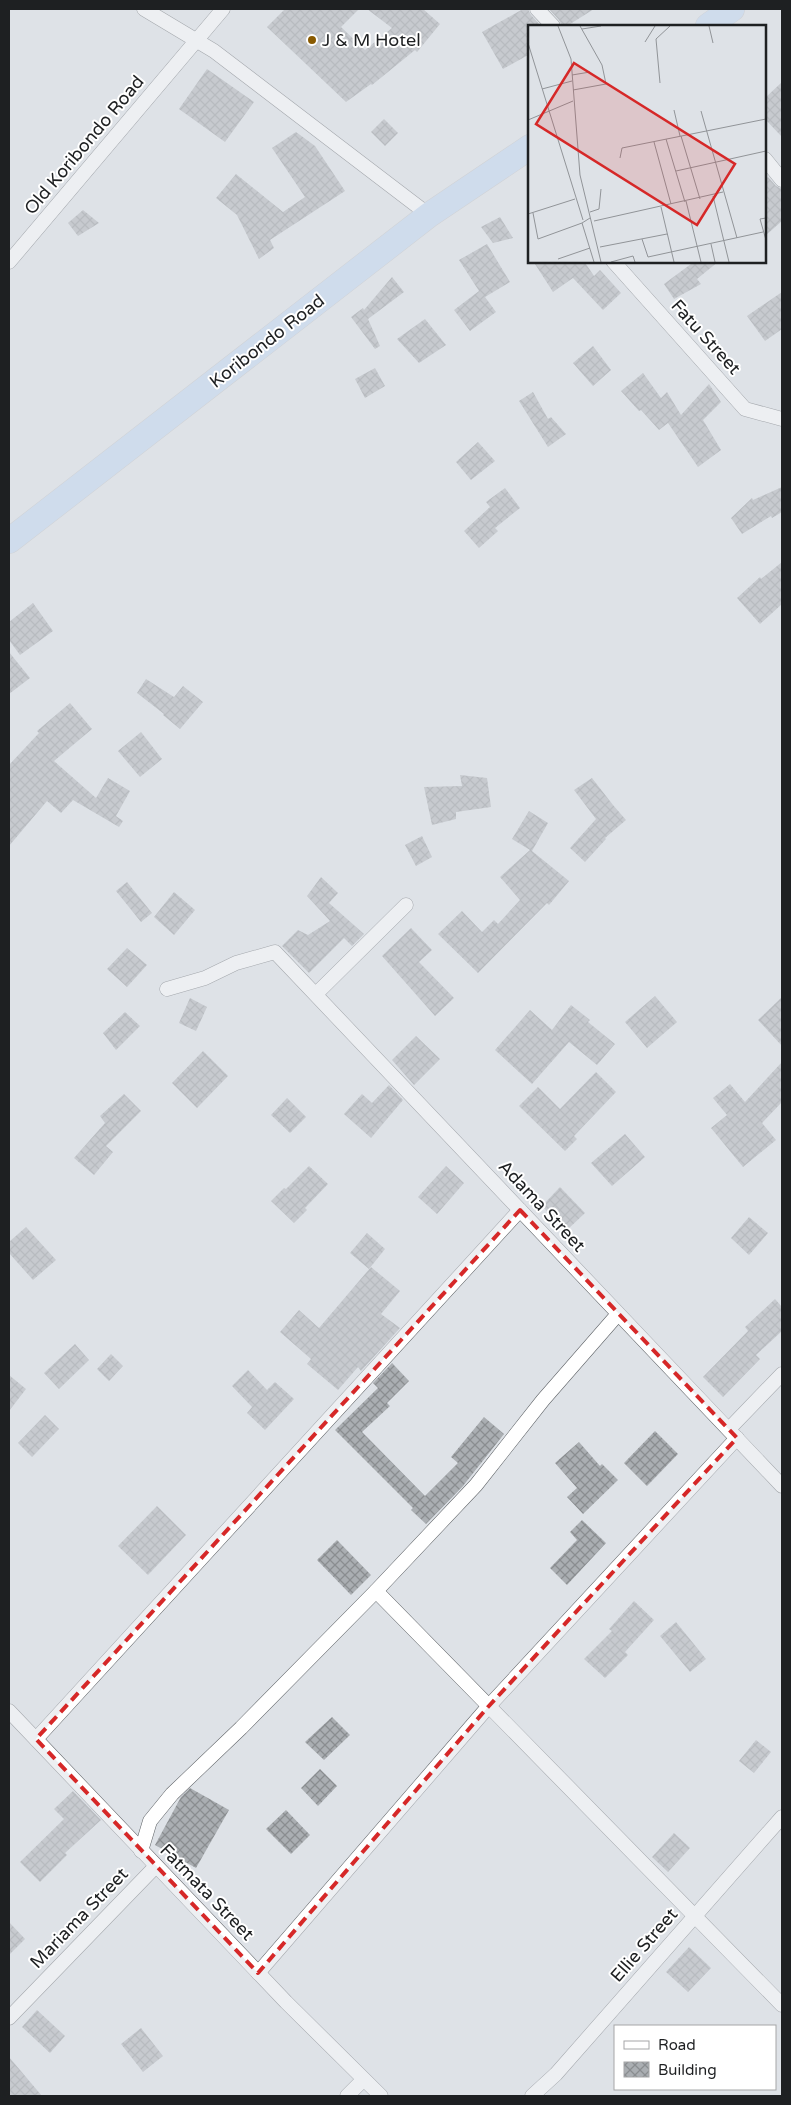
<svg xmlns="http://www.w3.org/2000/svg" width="791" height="2105" viewBox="0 0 791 2105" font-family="'Varela Round',sans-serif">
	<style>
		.building { fill: url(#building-cross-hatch) }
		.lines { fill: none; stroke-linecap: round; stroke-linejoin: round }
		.street-casing { stroke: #5e6266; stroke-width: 15 }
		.highway-casing { stroke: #c0c1c1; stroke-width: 26 }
		.street { stroke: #fff; stroke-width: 14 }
		.highway { stroke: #bcd4f2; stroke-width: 25 }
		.marked { fill: none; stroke: #d62828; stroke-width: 4; stroke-dasharray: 10 6; stroke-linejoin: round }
		.poi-dot { fill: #895a00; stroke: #fff; stroke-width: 2 }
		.labels { text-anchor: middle; stroke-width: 4; stroke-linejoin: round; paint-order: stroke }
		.poi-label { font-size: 18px; fill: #1e2022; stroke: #fff; text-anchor: start }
		.street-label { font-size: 18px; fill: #1e2022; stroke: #fff }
		.inset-road { fill: none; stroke: #919498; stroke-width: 1 }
		.view { fill: #d62828; fill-opacity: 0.15; stroke: #d62828; stroke-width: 2.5 }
		.inset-edge { fill: none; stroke: #1e2022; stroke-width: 2.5 }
	</style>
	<defs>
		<pattern id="building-cross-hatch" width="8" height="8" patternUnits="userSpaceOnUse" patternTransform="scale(1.25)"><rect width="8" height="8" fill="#aaaeb2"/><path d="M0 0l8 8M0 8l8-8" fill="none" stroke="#8a8d90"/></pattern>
	</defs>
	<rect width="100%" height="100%" fill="#dee2e7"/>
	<!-- building -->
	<g class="building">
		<path d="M285,9H359L341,27L365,50L392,28L367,9H423L440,24L417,52L415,50L372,85L371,84L346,102L267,27Z"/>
		<path d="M523,9H528L531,15L541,26H530V54L503,69L482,32Z"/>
		<path d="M549,9H594L567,26H562L559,20Z"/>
		<path d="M207,69L254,102L225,142L179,109Z"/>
		<path d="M782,82V137L765,119V98Z"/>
		<path d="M384,119L398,133L385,146L371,132Z"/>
		<path d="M296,132L315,146L345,191L270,240L274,248L259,259L237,215L216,198L236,174L283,212L305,197L272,148Z"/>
		<path d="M768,177L776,186L782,189V221L765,236V180Z"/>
		<path d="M83,210L99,223L78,236L68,223Z"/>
		<path d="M500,217L513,238L493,243L481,227Z"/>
		<path d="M487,244L510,282L485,297L496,312L470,331L454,310L479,291L459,260Z"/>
		<path d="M533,261H584L594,276L600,270L621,293L603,310L573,278L553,292Z"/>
		<path d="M695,261H719L697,279L701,284L674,299L664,284Z"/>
		<path d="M392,277L404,292L368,319L380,346L375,349L351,317L363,308L364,310Z"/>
		<path d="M782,292V329L765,341L747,316Z"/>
		<path d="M425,319L446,345L419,363L397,339Z"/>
		<path d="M593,346L611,370L593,386L573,363Z"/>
		<path d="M375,368L385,386L365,398L355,379Z"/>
		<path d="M643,373L661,398L667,392L681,415L709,384L721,402L703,420L721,450L698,467L668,423L659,430L641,410L639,411L621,391Z"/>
		<path d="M533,392L548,419L551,417L566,434L548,447L519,401Z"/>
		<path d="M478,442L495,461L471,480L456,462Z"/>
		<path d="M782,487V512L772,518L771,516L742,534L731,518L752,498L753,500Z"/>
		<path d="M505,488L520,508L495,528L498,531L479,548L464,531L490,507L486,502Z"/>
		<path d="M782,562V604L760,624L737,598L760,577L761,579Z"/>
		<path d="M33,603L53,631L20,655L9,640V622Z"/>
		<path d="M9,652L30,678L9,694Z"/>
		<path d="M146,679L174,697L183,686L203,702L180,729L163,715L164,714L137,693Z"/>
		<path d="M70,703L92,729L54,761L96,798L108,778L130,791L116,816L123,821L119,827L73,800L61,813L47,801L9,846V765L39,733L37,731Z"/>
		<path d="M141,732L162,759L140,777L118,751Z"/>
		<path d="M460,775L487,778L491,807L456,812V819L432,825L424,787L462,786Z"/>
		<path d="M592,778L613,805L626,820L605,838L606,839L585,862L570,848L596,819L574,790Z"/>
		<path d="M529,811L548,823L532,851L569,881L549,905L547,903L478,973L438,934L462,911L482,932L494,920L498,924L520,900L500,877L530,850L512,839Z"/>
		<path d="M422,836L432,857L416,866L405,845Z"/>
		<path d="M321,877L338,893L329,903L364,934L352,946L344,938L309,973L282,946L298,930L308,935L330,921L307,896Z"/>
		<path d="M127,882L152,913L141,922L116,891Z"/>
		<path d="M174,892L195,910L174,935L154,917Z"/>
		<path d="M411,928L432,950L419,962L454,998L435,1016L382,956Z"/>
		<path d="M127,948L147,965L127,987L107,969Z"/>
		<path d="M655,996L677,1022L647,1048L625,1022Z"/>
		<path d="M782,997V1046L758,1020Z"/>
		<path d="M190,998L207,1007L196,1031L179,1023Z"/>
		<path d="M571,1005L590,1020L588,1022L615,1044L597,1065L569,1042L532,1084L495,1050L530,1010L552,1030Z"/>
		<path d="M125,1012L140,1026L116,1050L103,1033Z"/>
		<path d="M416,1036L440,1059L414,1085L392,1060Z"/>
		<path d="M203,1051L228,1076L197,1108L172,1083Z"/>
		<path d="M782,1062V1102L762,1123L776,1140L743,1167L711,1128L727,1115L713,1098L730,1084L745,1102Z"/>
		<path d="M596,1072L616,1092L574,1136L577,1139L565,1151L519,1106L538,1087L560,1109Z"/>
		<path d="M389,1085L403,1100L371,1138L344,1114L362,1094L372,1103Z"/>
		<path d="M124,1094L141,1111L106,1146L113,1152L94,1175L74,1158L105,1123L100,1116Z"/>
		<path d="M287,1098L306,1117L290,1133L271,1115Z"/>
		<path d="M625,1134L645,1157L612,1186L591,1163Z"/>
		<path d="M309,1166L328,1184L305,1208L307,1210L294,1223L271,1201L284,1188L286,1189Z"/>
		<path d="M446,1166L464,1183L437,1214L418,1197Z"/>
		<path d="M560,1187L585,1213L566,1231L542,1206Z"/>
		<path d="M749,1217L768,1233L749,1255L731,1238Z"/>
		<path d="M26,1227L56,1260L33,1280L9,1253V1242Z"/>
		<path d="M367,1233L385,1249L369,1269L350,1253Z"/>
		<path d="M371,1267L400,1291L381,1314L400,1328L361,1371L358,1367L338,1390L307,1364L311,1359L280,1332L299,1310L319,1328Z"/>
		<path d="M775,1299L782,1307V1331L756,1355L760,1359L723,1397L703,1377L748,1331L745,1327Z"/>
		<path d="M75,1344L89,1360L59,1389L44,1373Z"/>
		<path d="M111,1354L123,1366L109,1381L97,1369Z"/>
		<path d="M392,1363L409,1381L387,1403L390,1406L362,1432L425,1496L458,1463L451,1457L484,1417L504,1434L463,1486L426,1524L411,1510L413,1508L335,1430L378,1388L373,1383Z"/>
		<path d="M248,1370L267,1390L275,1382L294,1399L265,1430L247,1413L252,1407L232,1386Z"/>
		<path d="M9,1375L26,1389L9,1411Z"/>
		<path d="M45,1415L59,1429L32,1457L18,1443Z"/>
		<path d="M655,1431L678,1454L647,1486L624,1463Z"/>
		<path d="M579,1442L600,1466L602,1464L618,1480L583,1514L567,1497L577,1488L555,1463Z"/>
		<path d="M157,1506L186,1535L148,1575L118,1546Z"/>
		<path d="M582,1520L606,1543L567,1585L550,1568L577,1540L570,1532Z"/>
		<path d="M337,1540L371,1575L351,1595L317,1560Z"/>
		<path d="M634,1601L654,1620L625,1652L628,1655L605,1678L584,1659L612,1631L609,1629Z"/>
		<path d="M676,1622L706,1659L690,1672L660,1636Z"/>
		<path d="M332,1717L350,1735L324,1760L305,1742Z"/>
		<path d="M756,1740L771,1752L754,1773L739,1761Z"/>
		<path d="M320,1769L337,1786L318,1806L301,1788Z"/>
		<path d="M190,1788L229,1810L196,1868L155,1845L181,1797Z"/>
		<path d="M73,1791L101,1820L65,1853L67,1855L40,1882L20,1862L64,1819L54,1809Z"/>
		<path d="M286,1810L310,1835L291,1854L266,1829Z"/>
		<path d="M674,1833L690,1848L668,1872L652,1857Z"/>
		<path d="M9,1922L25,1939L9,1955Z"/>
		<path d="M689,1947L711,1968L688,1992L666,1972Z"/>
		<path d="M37,2010L65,2036L50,2053L22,2027Z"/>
		<path d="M141,2028L163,2056L143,2072L121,2044Z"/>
		<path d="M9,2057L42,2096H9Z"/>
	</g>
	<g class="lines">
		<!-- street casing -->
		<g class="street-casing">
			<g id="street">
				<path d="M144,9L214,51L429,215"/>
				<path d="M537,9L553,26"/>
				<path d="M765,159L782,180"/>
				<path d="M613,261L745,409L782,419"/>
				<path d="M9,262L223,9"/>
				<path d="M167,989L205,978L236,963L275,952L782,1486"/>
				<path d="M316,994L406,905"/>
				<path d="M729,1429L782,1374"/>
				<path d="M376,1591L782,2005"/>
				<path d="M9,1711L286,2002L381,2096"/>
				<path d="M36,1739L520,1210"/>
				<path d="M141,1851L150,1821L172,1794L241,1728L376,1591L476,1485L543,1400L618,1314"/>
				<path d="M258,1973L488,1707L737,1438"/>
				<path d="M9,2018L156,1866"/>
				<path d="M347,2096L363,2080"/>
				<path d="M532,2096L556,2074L782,1817"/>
			</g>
		</g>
		<!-- highway casing -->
		<g class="highway-casing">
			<g id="highway">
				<path d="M708,26L732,9"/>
				<path d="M9,541L429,215L530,147"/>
			</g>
		</g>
		<!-- street -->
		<use href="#street" class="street"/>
		<!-- highway -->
		<use href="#highway" class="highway"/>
	</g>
	<!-- marked area -->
	<path d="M0 0H791V2105H0ZM520,1210L737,1438L488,1707L258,1973L36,1739Z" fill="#dee2e7" fill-opacity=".55" fill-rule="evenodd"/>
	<path class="marked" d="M520,1210L737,1438L488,1707L258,1973L36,1739Z"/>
	<!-- markers -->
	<circle class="poi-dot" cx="312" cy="40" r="5"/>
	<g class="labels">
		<!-- poi labels -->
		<g class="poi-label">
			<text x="322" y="46">J &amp; M Hotel</text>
		</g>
		<!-- street labels -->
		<g class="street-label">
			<text transform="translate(84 145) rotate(-50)" y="6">Old Koribondo Road</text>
			<text transform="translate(706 337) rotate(48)" y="6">Fatu Street</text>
			<text transform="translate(267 341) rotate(-38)" y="6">Koribondo Road</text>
			<text transform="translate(542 1206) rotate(47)" y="6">Adama Street</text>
			<text transform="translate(207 1892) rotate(46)" y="6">Fatmata Street</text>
			<text transform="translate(79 1918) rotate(-46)" y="6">Mariama Street</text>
			<text transform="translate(644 1945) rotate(-49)" y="6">Ellie Street</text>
		</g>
	</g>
	<!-- overview -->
	<g transform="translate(528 25)">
		<rect width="238" height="238" fill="#dee2e7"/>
		<path class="inset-road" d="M30,1L43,34L52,150L73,237M181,1L185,18M54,4L73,1M117,17L127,1M0,18L55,195M44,50L62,47M132,58L128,14L142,1M14,64L44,56M45,65L78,59L74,40L52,1M146,85L152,111M173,86L209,213M0,95L45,76M153,111L172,174M138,114L157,177M126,117L143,179M92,133L94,123L238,94M148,146L238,126M185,171L201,237M158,176L173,237M133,182L146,237M62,187L71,184L73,164M5,188L10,214L54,198M0,189L47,174M62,193L54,198L66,237M238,193L232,194L238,215M66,196L195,167M114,214L120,232L235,207M183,219L187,237M72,222L139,209M30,234L62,223M83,237L105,231L107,237"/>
		<path class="view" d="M46,38L207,139L169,200L8,99Z"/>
		<rect width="238" height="238" class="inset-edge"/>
	</g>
	<!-- border -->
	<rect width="791" height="2105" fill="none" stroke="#1e2022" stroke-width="20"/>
	<!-- legend -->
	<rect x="614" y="2025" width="162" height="65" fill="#ffffff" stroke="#a5a6a7"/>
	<rect x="624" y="2041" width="25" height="8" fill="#ffffff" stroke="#a5a6a7"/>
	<text x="658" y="2050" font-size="15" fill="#1e2022">Road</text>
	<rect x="624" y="2062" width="25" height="15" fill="url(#building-cross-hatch)" stroke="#a5a6a7"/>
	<text x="658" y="2075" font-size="15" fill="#1e2022">Building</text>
</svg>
